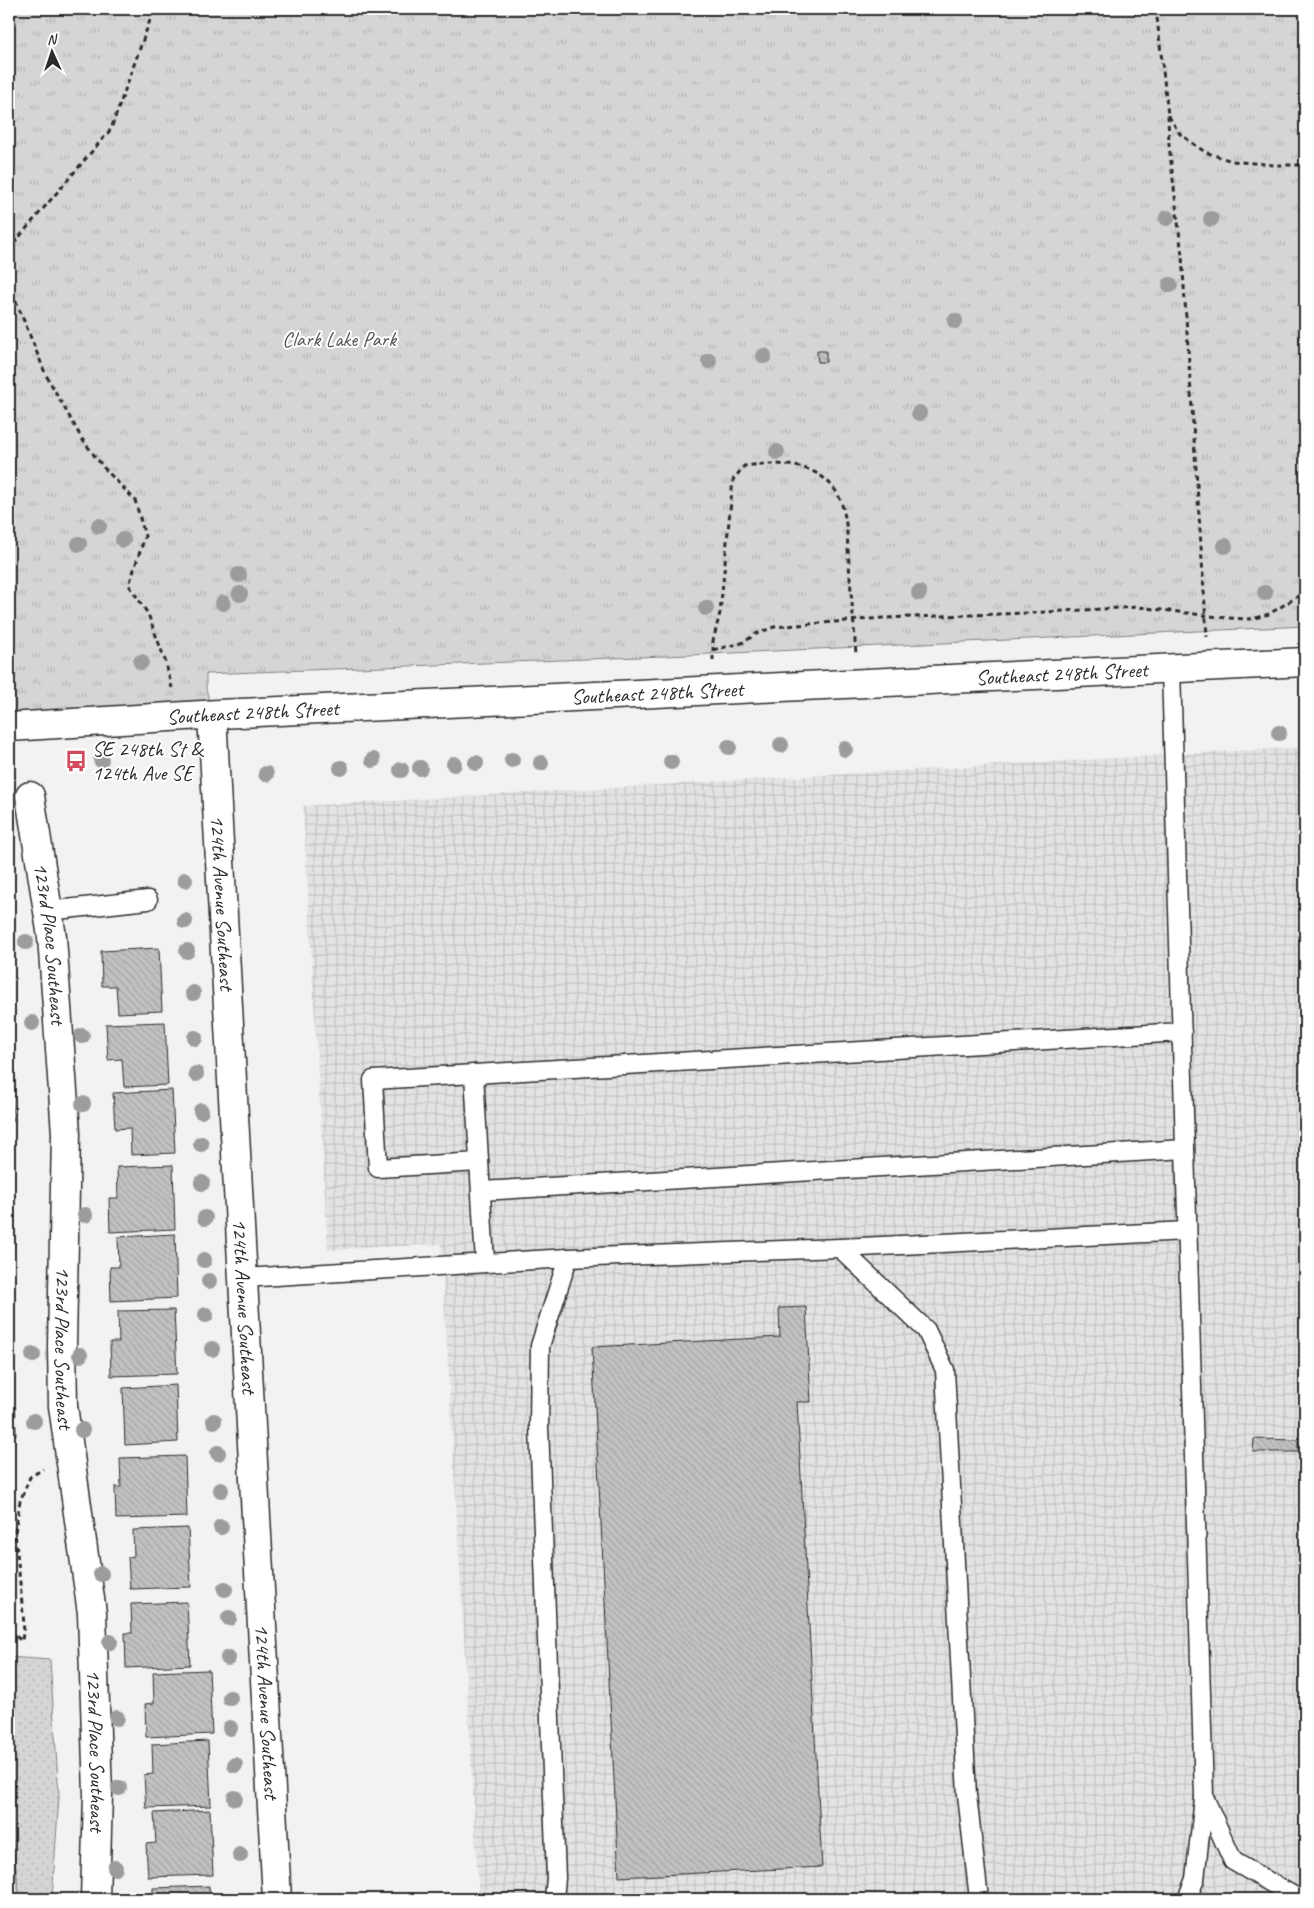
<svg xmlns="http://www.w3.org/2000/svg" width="1314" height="1908" viewBox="0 0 1314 1908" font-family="Caveat,sans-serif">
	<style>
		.industrial { fill: url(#industrial-grid) }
		.grass { fill: url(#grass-dots); stroke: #808080 }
		.wetland { fill: url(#wetland-marsh); stroke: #808080 }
		.park { fill: url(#park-tufts); stroke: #808080 }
		.building { fill: url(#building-back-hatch); stroke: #2b2b2b }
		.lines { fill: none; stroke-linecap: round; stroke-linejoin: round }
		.service-casing { stroke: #2b2b2b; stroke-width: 21 }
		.minor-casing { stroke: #2b2b2b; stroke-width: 31 }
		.tertiary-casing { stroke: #2b2b2b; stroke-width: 31 }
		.path { stroke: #2b2b2b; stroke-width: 3; stroke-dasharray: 5 4; stroke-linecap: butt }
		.service { stroke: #fff; stroke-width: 18 }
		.minor { stroke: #fff; stroke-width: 28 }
		.tertiary { stroke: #fff; stroke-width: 28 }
		.tree { fill: #9c9c9c }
		.labels { text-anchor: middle; stroke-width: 4; stroke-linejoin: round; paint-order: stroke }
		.park-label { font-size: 21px; fill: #565656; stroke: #fff }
		.street-label { font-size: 21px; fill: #2b2b2b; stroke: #fff }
		.poi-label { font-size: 21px; fill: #2b2b2b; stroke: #fff; text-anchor: start }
	</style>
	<defs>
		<pattern id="industrial-grid" width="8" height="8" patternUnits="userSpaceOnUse" patternTransform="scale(1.25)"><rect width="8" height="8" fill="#e3e3e3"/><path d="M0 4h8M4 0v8" fill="none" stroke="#c3c3c3"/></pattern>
		<pattern id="grass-dots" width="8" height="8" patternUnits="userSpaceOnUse" patternTransform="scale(1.25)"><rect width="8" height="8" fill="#d5d5d5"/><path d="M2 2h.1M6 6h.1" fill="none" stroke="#b7b7b7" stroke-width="1.8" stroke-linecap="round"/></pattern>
		<pattern id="wetland-marsh" width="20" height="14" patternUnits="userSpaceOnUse" patternTransform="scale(1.25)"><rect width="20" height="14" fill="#d5d5d5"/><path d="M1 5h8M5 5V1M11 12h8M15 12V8" fill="none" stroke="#b7b7b7"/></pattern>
		<pattern id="park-tufts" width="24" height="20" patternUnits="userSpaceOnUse" patternTransform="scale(1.25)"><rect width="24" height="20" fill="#d5d5d5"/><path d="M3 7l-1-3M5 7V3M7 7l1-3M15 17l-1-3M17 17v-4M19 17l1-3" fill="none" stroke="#b7b7b7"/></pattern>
		<pattern id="building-back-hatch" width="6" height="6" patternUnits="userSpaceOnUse" patternTransform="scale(1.25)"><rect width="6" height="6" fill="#c1c1c1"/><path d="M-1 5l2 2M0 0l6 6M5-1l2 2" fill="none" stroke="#a6a6a6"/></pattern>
	</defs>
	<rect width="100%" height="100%" fill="#f2f2f2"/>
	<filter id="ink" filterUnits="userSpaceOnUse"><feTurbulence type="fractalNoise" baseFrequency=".02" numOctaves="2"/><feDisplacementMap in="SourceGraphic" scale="10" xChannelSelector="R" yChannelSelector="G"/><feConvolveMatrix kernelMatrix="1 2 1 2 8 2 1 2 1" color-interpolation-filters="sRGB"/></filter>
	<g filter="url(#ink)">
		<!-- industrial -->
		<path class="industrial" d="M1305,747V1899H479L441,1244L328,1250L303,806Z"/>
		<!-- grass -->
		<path class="grass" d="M9,1657L50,1660L59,1796L52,1899H20L9,1820Z"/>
		<!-- wetland -->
		<path class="wetland" d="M9,1820L20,1899H9Z"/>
		<!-- park -->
		<path class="park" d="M9,9H1305V626L689,655L206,674V688L212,715L9,727Z"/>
		<!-- building -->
		<g class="building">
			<path d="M817,351H826V362H818Z"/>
			<path d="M159,948L162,1011L118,1013L116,986H102L101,951Z"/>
			<path d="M165,1022L168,1085L124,1087L122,1059L108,1060L106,1024Z"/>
			<path d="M9,1085H11L14,1121H9Z"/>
			<path d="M172,1090L175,1153L131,1155L130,1128L115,1129L113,1093Z"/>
			<path d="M173,1165L175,1229L110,1232L109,1198H118L117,1167Z"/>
			<path d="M175,1234L177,1298L111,1301L110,1267H119L118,1237Z"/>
			<path d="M9,1262H11L12,1290H9Z"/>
			<path d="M806,1307L811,1402H797L822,1867L619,1877L592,1347L780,1337L779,1308Z"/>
			<path d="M174,1310L177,1374L111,1376L110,1342H119L118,1311Z"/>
			<path d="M176,1385L178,1442L125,1445L123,1388Z"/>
			<path d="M9,1407H15L16,1435H9Z"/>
			<path d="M1254,1439L1298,1440V1452H1253Z"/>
			<path d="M185,1456L187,1517L116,1519L115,1487H121L120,1458Z"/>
			<path d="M188,1528L191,1587L130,1589L128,1557L134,1556L133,1530Z"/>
			<path d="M187,1602L190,1665L126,1668L125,1633H132L131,1604Z"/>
			<path d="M209,1670L212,1734L146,1737L145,1704L154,1703L153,1672Z"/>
			<path d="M208,1741L211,1806L146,1808L144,1775L153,1774L152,1744Z"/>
			<path d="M210,1810L213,1875L148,1877L146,1844L156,1843L154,1813Z"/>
			<path d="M209,1886L210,1899H153V1888Z"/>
		</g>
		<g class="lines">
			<!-- service casing -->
			<g class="service-casing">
				<g id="service">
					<path d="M1171,669L1204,1797L1233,1861L1299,1899"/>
					<path d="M48,911L148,900"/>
					<path d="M474,1074L485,1263"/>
					<path d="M479,1162L378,1168L373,1080L1182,1032"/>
					<path d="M481,1191L1185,1149"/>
					<path d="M840,1248L926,1330L945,1370L967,1795L979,1899"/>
					<path d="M243,1278L568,1258L840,1248L1187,1231"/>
					<path d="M554,1899L556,1878L539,1426L540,1346L568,1258"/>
					<path d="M1187,1899L1195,1879L1204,1798"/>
				</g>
			</g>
			<!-- minor casing -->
			<g class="minor-casing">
				<g id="minor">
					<path id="s1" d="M30,796L52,937L66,1133L62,1346L63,1406L92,1613L98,1795L95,1899"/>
				</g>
			</g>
			<!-- tertiary casing -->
			<g class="tertiary-casing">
				<g id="tertiary">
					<path id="s2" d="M212,715L277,1899"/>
					<path id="s3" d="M9,727L218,714L1305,662"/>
				</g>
			</g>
			<!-- path -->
			<g class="path">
				<path d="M1156,9L1168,115L1180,134L1205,152L1232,161L1274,165H1305"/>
				<path d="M1168,115L1169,145L1182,256L1207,637"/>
				<path d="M9,251L14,243L111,129L154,9"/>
				<path d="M9,284L46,375L82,439L104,468L135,500L145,536L129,585L148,614L165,660L172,688"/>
				<path d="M713,650L742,643L756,634L774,627L883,618L1029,613L1138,607L1227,618L1252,619L1269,614L1297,597L1305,589"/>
				<path d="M713,661V641L720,613L733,480L744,466C775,462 818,461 837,493C848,513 847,541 849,563C851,594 854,624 856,655"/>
				<path d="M9,1631L22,1641L24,1624L15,1532L20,1501L30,1477L43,1469"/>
			</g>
			<!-- service -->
			<use href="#service" class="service"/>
			<!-- minor -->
			<use href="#minor" class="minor"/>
			<!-- tertiary -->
			<use href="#tertiary" class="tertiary"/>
		</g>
		<!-- trees -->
		<g class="tree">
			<circle cx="1167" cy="218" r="8"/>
			<circle cx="1211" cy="219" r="8"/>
			<circle cx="1170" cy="285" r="8"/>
			<circle cx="955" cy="321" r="8"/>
			<circle cx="764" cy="356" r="8"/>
			<circle cx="709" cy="361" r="8"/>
			<circle cx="919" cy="413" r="8"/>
			<circle cx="777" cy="452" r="8"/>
			<circle cx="99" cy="526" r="8"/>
			<circle cx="123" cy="540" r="8"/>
			<circle cx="79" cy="544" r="8"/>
			<circle cx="1225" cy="546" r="8"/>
			<circle cx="239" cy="575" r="8"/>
			<circle cx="919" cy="593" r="8"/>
			<circle cx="1265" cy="593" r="8"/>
			<circle cx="240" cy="594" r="8"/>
			<circle cx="223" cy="603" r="8"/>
			<circle cx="706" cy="608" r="8"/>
			<circle cx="141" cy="662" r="8"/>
			<circle cx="1279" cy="733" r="8"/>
			<circle cx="781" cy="745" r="8"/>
			<circle cx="729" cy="747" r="8"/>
			<circle cx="845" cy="749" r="8"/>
			<circle cx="101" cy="760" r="8"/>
			<circle cx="373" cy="760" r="8"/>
			<circle cx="512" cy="760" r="8"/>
			<circle cx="671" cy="762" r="8"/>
			<circle cx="476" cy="763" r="8"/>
			<circle cx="541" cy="763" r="8"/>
			<circle cx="454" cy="764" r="8"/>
			<circle cx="341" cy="768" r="8"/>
			<circle cx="420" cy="768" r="8"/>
			<circle cx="401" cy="770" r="8"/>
			<circle cx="266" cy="774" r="8"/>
			<circle cx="185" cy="880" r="8"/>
			<circle cx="185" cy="921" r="8"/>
			<circle cx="26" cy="942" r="8"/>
			<circle cx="187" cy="951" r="8"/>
			<circle cx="193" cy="993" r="8"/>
			<circle cx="32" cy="1023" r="8"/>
			<circle cx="82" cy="1036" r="8"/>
			<circle cx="195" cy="1038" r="8"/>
			<circle cx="196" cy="1074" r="8"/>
			<circle cx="83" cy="1104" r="8"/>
			<circle cx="201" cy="1111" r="8"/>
			<circle cx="201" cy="1144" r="8"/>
			<circle cx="202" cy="1183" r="8"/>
			<circle cx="85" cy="1215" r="8"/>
			<circle cx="205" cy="1218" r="8"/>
			<circle cx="204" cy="1260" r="8"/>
			<circle cx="209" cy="1281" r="8"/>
			<circle cx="206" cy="1315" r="8"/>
			<circle cx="212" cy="1349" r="8"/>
			<circle cx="33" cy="1355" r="8"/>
			<circle cx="80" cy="1355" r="8"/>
			<circle cx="34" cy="1421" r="8"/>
			<circle cx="214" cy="1421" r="8"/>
			<circle cx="82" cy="1430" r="8"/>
			<circle cx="218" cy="1453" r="8"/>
			<circle cx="221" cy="1490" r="8"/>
			<circle cx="221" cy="1527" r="8"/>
			<circle cx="101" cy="1574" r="8"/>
			<circle cx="225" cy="1589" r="8"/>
			<circle cx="229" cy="1618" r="8"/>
			<circle cx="110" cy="1642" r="8"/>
			<circle cx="228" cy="1658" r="8"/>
			<circle cx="230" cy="1698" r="8"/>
			<circle cx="117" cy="1718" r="8"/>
			<circle cx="230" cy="1728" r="8"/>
			<circle cx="235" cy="1765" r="8"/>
			<circle cx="119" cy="1788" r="8"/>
			<circle cx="235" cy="1798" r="8"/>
			<circle cx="240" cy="1855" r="8"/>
			<circle cx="115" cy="1868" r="8"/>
		</g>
	</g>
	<!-- icons -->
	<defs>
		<g id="bus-bare" transform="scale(1.725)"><path d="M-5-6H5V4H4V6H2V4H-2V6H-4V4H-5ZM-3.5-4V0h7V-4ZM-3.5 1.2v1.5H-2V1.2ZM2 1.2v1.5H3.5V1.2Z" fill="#d1495b" stroke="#fff" stroke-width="2.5" paint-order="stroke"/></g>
	</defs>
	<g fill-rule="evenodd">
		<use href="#bus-bare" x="76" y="761"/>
	</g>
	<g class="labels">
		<!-- park labels -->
		<g class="park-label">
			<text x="339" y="346">Clark Lake Park</text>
		</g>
		<!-- street labels -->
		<g class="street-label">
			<text dy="7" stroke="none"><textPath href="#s3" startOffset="1054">Southeast 248th Street</textPath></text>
			<text dy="7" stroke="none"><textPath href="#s3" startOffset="649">Southeast 248th Street</textPath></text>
			<text dy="7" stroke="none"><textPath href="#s3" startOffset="244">Southeast 248th Street</textPath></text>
			<text dy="7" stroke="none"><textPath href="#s2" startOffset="188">124th Avenue Southeast</textPath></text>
			<text dy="7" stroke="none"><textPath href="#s1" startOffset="149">123rd Place Southeast</textPath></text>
			<text dy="7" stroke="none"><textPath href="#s2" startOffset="592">124th Avenue Southeast</textPath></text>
			<text dy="7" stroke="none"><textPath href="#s1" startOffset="554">123rd Place Southeast</textPath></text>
			<text dy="7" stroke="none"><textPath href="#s2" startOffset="998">124th Avenue Southeast</textPath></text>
			<text dy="7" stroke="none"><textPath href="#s1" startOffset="959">123rd Place Southeast</textPath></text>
		</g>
		<!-- poi labels -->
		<g class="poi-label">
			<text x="92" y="756">SE 248th St &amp;<tspan x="92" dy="24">124th Ave SE</tspan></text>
		</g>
	</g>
	<!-- margin -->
	<rect width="1314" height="1908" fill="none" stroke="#fff" stroke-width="30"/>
	<rect x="15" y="15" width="1284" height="1878" fill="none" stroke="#2b2b2b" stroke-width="2" filter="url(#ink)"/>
	<!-- north arrow -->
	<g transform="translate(52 52) rotate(357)" stroke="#ffffff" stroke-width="4" paint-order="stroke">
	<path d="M0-4L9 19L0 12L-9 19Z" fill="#2b2b2b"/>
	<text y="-8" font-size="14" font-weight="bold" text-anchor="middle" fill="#2b2b2b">N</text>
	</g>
</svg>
